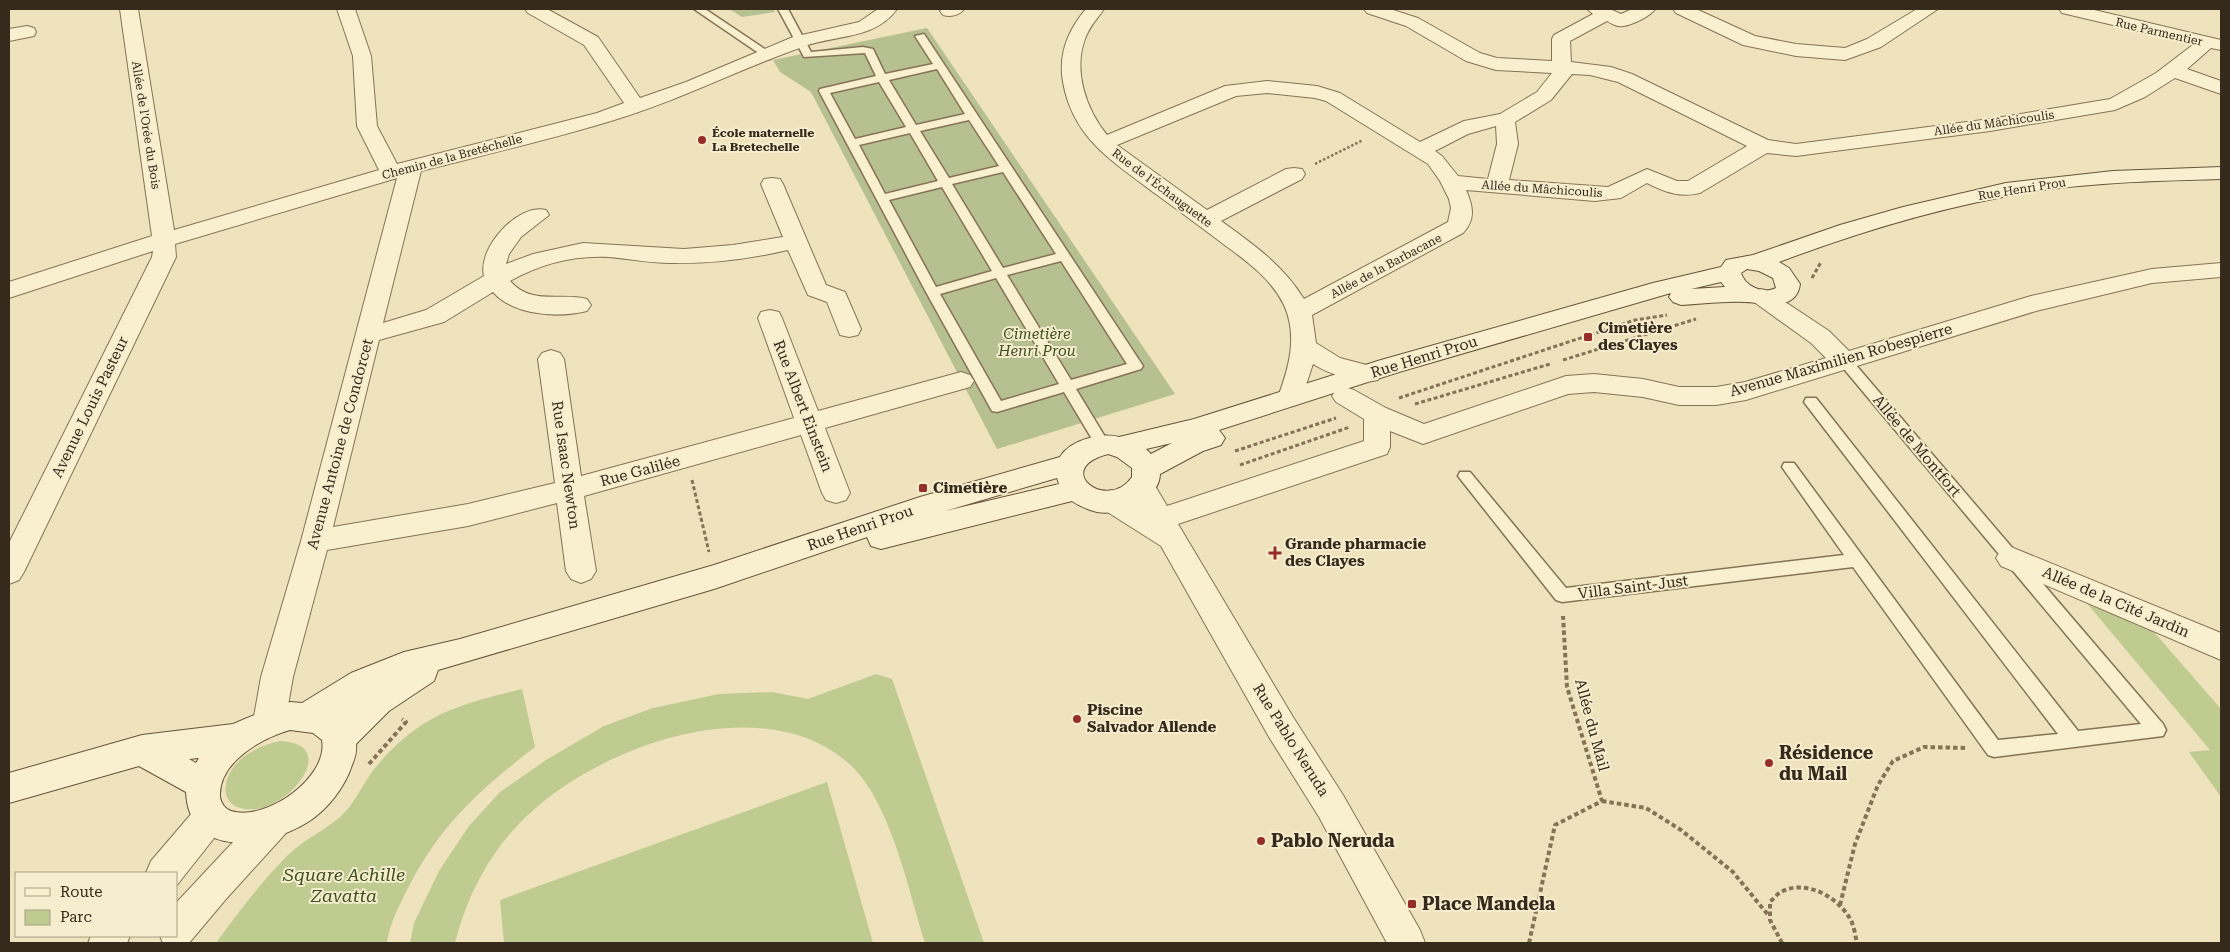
<svg xmlns="http://www.w3.org/2000/svg" width="2230" height="952" viewBox="0 0 2230 952" font-family="'Roboto Serif',serif">
	<style>
		.green { fill: #c0cb92 }
		.cemetery { fill: #b6c091 }
		.lines { fill: none; stroke-linecap: round; stroke-linejoin: round }
		.lane-casing { stroke: #867356; stroke-width: 3 }
		.street-casing { stroke: #867356; stroke-width: 2 }
		.secondary-casing { stroke: #67543a; stroke-width: 2 }
		.path-far2 { stroke: #867356; stroke-width: 2.5; stroke-dasharray: 2.5 2; stroke-linecap: butt }
		.path-far1 { stroke: #867356; stroke-width: 3; stroke-dasharray: 4 2.5; stroke-linecap: butt }
		.path { stroke: #867356; stroke-width: 4; stroke-dasharray: 4.5 3; stroke-linecap: butt }
		.lane { fill: #f9f0d0; fill-rule: evenodd }
		.street { fill: #f9f0d0; fill-rule: evenodd }
		.secondary { fill: #f9f0d0; fill-rule: evenodd }
		.poi-dot { fill: #952e26; stroke: #f5edcd; stroke-width: 2 }
		.labels { text-anchor: middle; stroke-width: 4; stroke-linejoin: round; paint-order: stroke }
		.far-street-label { font-size: 12px; fill: #352a1b; stroke: #f5edcd }
		.far-poi-label { font-size: 12px; font-weight: bold; fill: #352a1b; stroke: #f5edcd; text-anchor: start }
		.poi-label { font-size: 15px; font-weight: bold; fill: #352a1b; stroke: #f5edcd; text-anchor: start }
		.park-label { font-size: 15px; font-style: italic; fill: #415122; stroke: #f5edcd }
		.street-label { font-size: 15px; fill: #352a1b; stroke: #f5edcd }
		.near-poi-label { font-size: 18px; font-weight: bold; fill: #352a1b; stroke: #f5edcd; text-anchor: start }
		.near-park-label { font-size: 18px; font-style: italic; fill: #415122; stroke: #f5edcd }
	</style>
	<rect width="100%" height="100%" fill="#eee3bd"/>
	<!-- green -->
	<g class="green">
		<path d="M2059,570L2120,593L2221,709V797L2189,752L2210,750Z"/>
		<path d="M876,674L892,679L984,943H925C908,889 890,798 847,762C757,685 586,750 516,827C485,861 466,900 455,943H410L414,923L439,871L469,826L500,792L546,760L604,726L653,708L719,694L772,692L808,699Z"/>
		<path d="M522,689L535,747C479,790 439,826 407,890C399,906 389,925 387,943H216C238,913 261,882 288,855C303,840 324,831 340,817C356,803 362,784 375,768C420,714 457,705 522,689Z"/>
		<path d="M280,741C340,744 292,805 257,809C218,813 218,779 242,758C254,749 266,744 280,741Z"/>
		<path d="M827,782L873,943H504L500,900Z"/>
	</g>
	<!-- cemetery -->
	<g class="cemetery">
		<path d="M729,9H773L775,12L742,17Z"/>
		<path d="M927,28L1175,394L997,449L811,92L780,72L773,60Z"/>
	</g>
	<g class="lines">
		<!-- lane casing -->
		<g class="lane-casing">
			<g id="lane">
				<path d="M694,9H705L775,56L770,59L766,58Z"/>
				<path d="M778,9H788L811,52L863,47L873,49L885,74L933,64L915,36L924,34L1143,366L1141,369L1076,389L1110,445L1108,449H1098L1064,392L997,412L992,411L926,292L819,91L820,89L876,76L865,53L804,57ZM937,69L965,114L916,125L889,80ZM879,82L906,127L855,139L830,93ZM969,120L999,166L949,178L920,131ZM910,133L938,181L885,194L859,145ZM1003,172L1056,254L1003,268L952,184ZM942,187L992,271L936,287L889,200ZM1061,261L1127,364L1071,380L1007,275ZM996,278L1059,384L1001,401L940,294Z"/>
				<path d="M1844,355L1849,357L2163,724L2166,730L2163,736L1994,757L1988,755L1853,567L1562,602L1556,600L1458,476L1460,472H1470L1566,588L1844,555L1782,467L1784,463H1794L1998,740L2058,734L1804,402L1806,398H1816L2078,731L2141,724L1839,363L1837,360L1839,357Z"/>
			</g>
		</g>
		<!-- street casing -->
		<g class="street-casing">
			<g id="street">
				<path d="M120,9H138L174,230L379,170L357,126L353,56L337,9H355L371,56L377,126L397,164L597,113L624,103L584,45L528,13L525,9H547L598,37L640,98L686,82L793,37L859,22L878,9H897C876,39 836,35 805,46C739,69 678,101 611,121C548,140 484,155 421,171L383,323L426,310L484,276C477,248 518,203 546,210L549,215L521,237L509,254L506,264L533,254L583,243L684,249L733,245L783,237L761,184L764,179L772,178L780,179L783,184L826,285L845,292L861,329L858,335L849,337L840,335L827,302L808,295L788,250C749,259 710,264 670,263C650,263 630,259 609,257C575,255 540,264 510,281C532,306 561,292 587,299L591,305L587,311C559,318 514,316 493,292L444,322L379,340L333,527L468,504L555,483L538,359L542,353L551,350L560,353L564,359L581,476L794,418L758,318L761,312L770,310L779,312L782,318L818,411L961,372L970,375L974,381L970,387L825,428L850,493L846,500L836,503L826,500L822,493L801,435L584,496L596,571L591,579L581,583L571,579L566,571L557,503L468,526L327,550L293,677L285,722L280,732L269,736L258,732L253,722L261,677L301,541L397,178L175,244L176,257L24,572L19,580L9,584V543L152,257L153,251L9,298V282L152,236Z"/>
				<path d="M942,9H964C959,16 950,17 943,15L940,11Z"/>
				<path d="M1086,9H1104C1097,19 1089,27 1085,39C1073,71 1086,109 1107,135L1225,86L1267,81L1317,86L1340,93L1420,142L1464,121L1500,114L1537,92L1552,73L1496,70L1466,61L1406,26L1367,13L1364,9H1390L1418,18L1480,53L1497,58L1552,61V39L1554,35L1593,14L1587,9H1610L1621,14L1632,9H1655C1651,16 1632,25 1623,26C1617,27 1612,24 1607,21L1570,41L1571,62L1611,67L1632,74L1768,140L1796,144L1990,119L2110,99L2156,73L2194,44L2062,13L2059,9H2090L2221,40V50L2211,48L2187,69L2221,81V94L2175,78L2145,97L2115,110L1990,131L1796,156L1767,153L1700,193C1680,198 1665,192 1647,183L1621,198L1595,201L1466,190C1473,206 1476,219 1463,233L1312,315L1316,343L1340,358L1378,368L1382,374L1378,380C1360,385 1329,374 1313,364L1300,403L1291,406L1282,403L1278,397C1289,367 1298,336 1284,305C1272,280 1248,262 1226,246C1202,228 1178,210 1153,192C1111,160 1073,138 1063,82C1058,54 1068,30 1086,9ZM1572,74L1590,75L1618,82L1747,146L1688,181H1677L1647,169L1608,187L1509,180L1518,144L1515,122L1551,100ZM1267,93L1315,98L1326,101L1428,164L1440,181L1449,199L1451,208L1448,222L1304,299C1283,265 1253,244 1221,221L1302,179L1305,174L1302,169L1294,168L1286,169L1207,210L1117,145L1236,96ZM1496,126L1497,144L1488,179L1458,176L1442,156L1435,151L1468,134Z"/>
				<path d="M1673,9H1696L1755,36L1796,44L1845,48L1867,39L1917,9H1938L1881,47L1845,60L1796,56L1743,45L1676,13Z"/>
				<path d="M27,26L34,28L36,32L34,36L9,41V29Z"/>
				<path d="M2221,263V277L2152,283L2036,311L1746,400L1716,405H1679L1643,397L1594,392L1568,394L1423,444L1390,431V447L1387,454L1178,524L1293,717L1343,795L1420,930L1425,943H1387L1319,817L1269,737L1161,546L1101,508L1097,501L1101,494L1111,490L1137,504L1127,486L1131,479L1141,476L1151,479L1167,506L1364,441V419L1336,402L1332,396L1336,390L1345,387L1354,390L1386,408L1424,424L1566,376L1594,374L1643,379L1679,387H1716L1745,382L1826,358L1811,343L1754,302L1750,297L1754,292L1762,289L1770,292L1829,331L1849,351L2031,296L2152,269Z"/>
				<path d="M2011,547L2221,633V660L2001,566L1996,558L2001,550Z"/>
				<path d="M210,801L222,806L227,817L222,828L177,885L176,873H146L151,861L198,806Z"/>
				<path d="M274,806L286,811L291,822L286,833L226,899L189,943H163L160,936H176V903L262,811Z"/>
				<path d="M91,936H130L127,943H88Z"/>
			</g>
		</g>
		<!-- secondary casing -->
		<g class="secondary-casing">
			<path id="secondary" d="M2221,167V179C2158,181 2094,182 2031,192C1945,206 1861,231 1779,262L1789,268L1800,284C1796,313 1763,302 1744,302C1723,301 1702,304 1681,305L1673,302L1669,297L1671,293L1664,295L1399,372L1219,430L1225,438L1221,445L1203,451L1160,474C1159,501 1120,516 1097,512C1089,510 1079,506 1072,501L881,549L871,546L867,537L714,589L438,670L434,681L389,711L356,744C357,752 355,758 352,765C345,787 328,809 308,822C268,847 189,861 186,792L139,766L9,803V773L142,735L233,724L276,706L290,702L302,703L351,673L404,652L460,639L714,565L920,497L1060,457C1070,440 1101,432 1119,437L1194,419L1381,360L1653,283L1721,267L1726,260L1753,255L1840,225L1903,207L2006,183L2113,171ZM1747,269L1759,271L1773,278L1776,288C1763,295 1745,286 1741,273ZM1721,282L1725,287L1691,289ZM1172,443L1151,454L1146,449ZM1108,454L1117,457L1132,468V477C1107,513 1051,469 1108,454ZM1057,478L1059,484L945,511ZM290,730L313,733L322,740C329,777 266,822 231,811C225,809 221,803 220,797C218,762 262,738 290,730ZM199,758L196,763L189,759Z"/>
		</g>
		<!-- path-far2 -->
		<path class="path-far2" d="M1315,164L1363,140"/>
		<!-- path-far1 -->
		<g class="path-far1">
			<path d="M1812,278L1821,262"/>
			<path d="M1563,360L1696,319"/>
			<path d="M1399,398L1635,320L1667,315"/>
			<path d="M1415,404L1550,364"/>
			<path d="M1235,451L1336,418"/>
			<path d="M1240,465L1350,427"/>
			<path d="M692,480L709,552"/>
		</g>
		<!-- path -->
		<g class="path">
			<path d="M369,764L406,722L402,719"/>
			<path d="M1602,801L1646,808L1681,830L1733,872L1769,916"/>
			<path d="M1840,905L1855,844L1878,785L1893,761L1924,747L1967,748"/>
			<path d="M1529,943L1555,825L1602,801L1567,687L1563,616"/>
			<path d="M1782,943L1770,920V902C1773,899 1777,894 1781,892C1805,879 1836,896 1849,917C1854,924 1855,935 1857,943"/>
		</g>
		<!-- lane -->
		<use href="#lane" class="lane"/>
		<!-- street -->
		<use href="#street" class="street"/>
		<!-- secondary -->
		<use href="#secondary" class="secondary"/>
	</g>
	<!-- markers -->
	<g class="poi-dot">
		<circle cx="702" cy="140" r="5"/>
		<rect x="1583" y="332" width="10" height="10" rx="2.5"/>
		<rect x="918" y="483" width="10" height="10" rx="2.5"/>
		<path d="M1272.5 545.5h5v5h5v5h-5v5h-5v-5h-5v-5h5z"/>
		<circle cx="1077" cy="719" r="5"/>
		<circle cx="1769" cy="763" r="5"/>
		<circle cx="1261" cy="841" r="5"/>
		<rect x="1407" y="899" width="10" height="10" rx="2.5"/>
	</g>
	<g class="labels">
		<!-- far-street labels -->
		<g class="far-street-label">
			<text transform="translate(2159 32) rotate(13)" y="4">Rue Parmentier</text>
			<text transform="translate(1994 123) rotate(-8)" y="4">Allée du Mâchicoulis</text>
			<text transform="translate(146 125) rotate(81)" y="4">Allée de l'Orée du Bois</text>
			<text transform="translate(452 157) rotate(-15)" y="4">Chemin de la Bretéchelle</text>
			<text transform="translate(1162 188) rotate(37)" y="4">Rue de l'Échauguette</text>
			<text transform="translate(1542 189) rotate(4)" y="4">Allée du Mâchicoulis</text>
			<text transform="translate(2022 189) rotate(-9)" y="4">Rue Henri Prou</text>
			<text transform="translate(1386 266) rotate(-28)" y="4">Allée de la Barbacane</text>
		</g>
		<!-- far-poi labels -->
		<g class="far-poi-label">
			<text x="712" y="137">École maternelle<tspan x="712" dy="14">La Bretechelle</tspan></text>
		</g>
		<!-- poi labels -->
		<g class="poi-label">
			<text x="1598" y="333">Cimetière<tspan x="1598" dy="17">des Clayes</tspan></text>
			<text x="933" y="493">Cimetière</text>
			<text x="1285" y="549">Grande pharmacie<tspan x="1285" dy="17">des Clayes</tspan></text>
			<text x="1087" y="715">Piscine<tspan x="1087" dy="17">Salvador Allende</tspan></text>
		</g>
		<!-- park labels -->
		<g class="park-label">
			<text x="1037" y="339">Cimetière<tspan x="1037" dy="17">Henri Prou</tspan></text>
		</g>
		<!-- street labels -->
		<g class="street-label">
			<text transform="translate(1424 357) rotate(-17)" y="5">Rue Henri Prou</text>
			<text transform="translate(1841 360) rotate(-16)" y="5">Avenue Maximilien Robespierre</text>
			<text transform="translate(803 406) rotate(69)" y="5">Rue Albert Einstein</text>
			<text transform="translate(90 407) rotate(-64)" y="5">Avenue Louis Pasteur</text>
			<text transform="translate(340 444) rotate(-75)" y="5">Avenue Antoine de Condorcet</text>
			<text transform="translate(1917 446) rotate(50)" y="5">Allée de Montfort</text>
			<text transform="translate(566 465) rotate(82)" y="5">Rue Isaac Newton</text>
			<text transform="translate(640 471) rotate(-15)" y="5">Rue Galilée</text>
			<text transform="translate(860 528) rotate(-19)" y="5">Rue Henri Prou</text>
			<text transform="translate(1633 587) rotate(-7)" y="5">Villa Saint-Just</text>
			<text transform="translate(2116 602) rotate(23)" y="5">Allée de la Cité Jardin</text>
			<text transform="translate(1592 725) rotate(75)" y="5">Allée du Mail</text>
			<text transform="translate(1291 740) rotate(58)" y="5">Rue Pablo Neruda</text>
		</g>
		<!-- near-poi labels -->
		<g class="near-poi-label">
			<text x="1779" y="759">Résidence<tspan x="1779" dy="21">du Mail</tspan></text>
			<text x="1271" y="847">Pablo Neruda</text>
			<text x="1422" y="910">Place Mandela</text>
		</g>
		<!-- near-park labels -->
		<g class="near-park-label">
			<text x="344" y="881">Square Achille<tspan x="344" dy="21">Zavatta</tspan></text>
		</g>
	</g>
	<!-- border -->
	<rect width="2230" height="952" fill="none" stroke="#352a1b" stroke-width="20"/>
	<!-- legend -->
	<rect x="15" y="872" width="162" height="65" fill="#f5edcd" stroke="#a89f86"/>
	<rect x="25" y="888" width="25" height="8" fill="#f9f0d0" stroke="#a89f86"/>
	<text x="60" y="897" font-size="15" fill="#352a1b">Route</text>
	<rect x="25" y="910" width="25" height="15" fill="#c0cb92" stroke="#a89f86"/>
	<text x="60" y="922" font-size="15" fill="#352a1b">Parc</text>
</svg>
